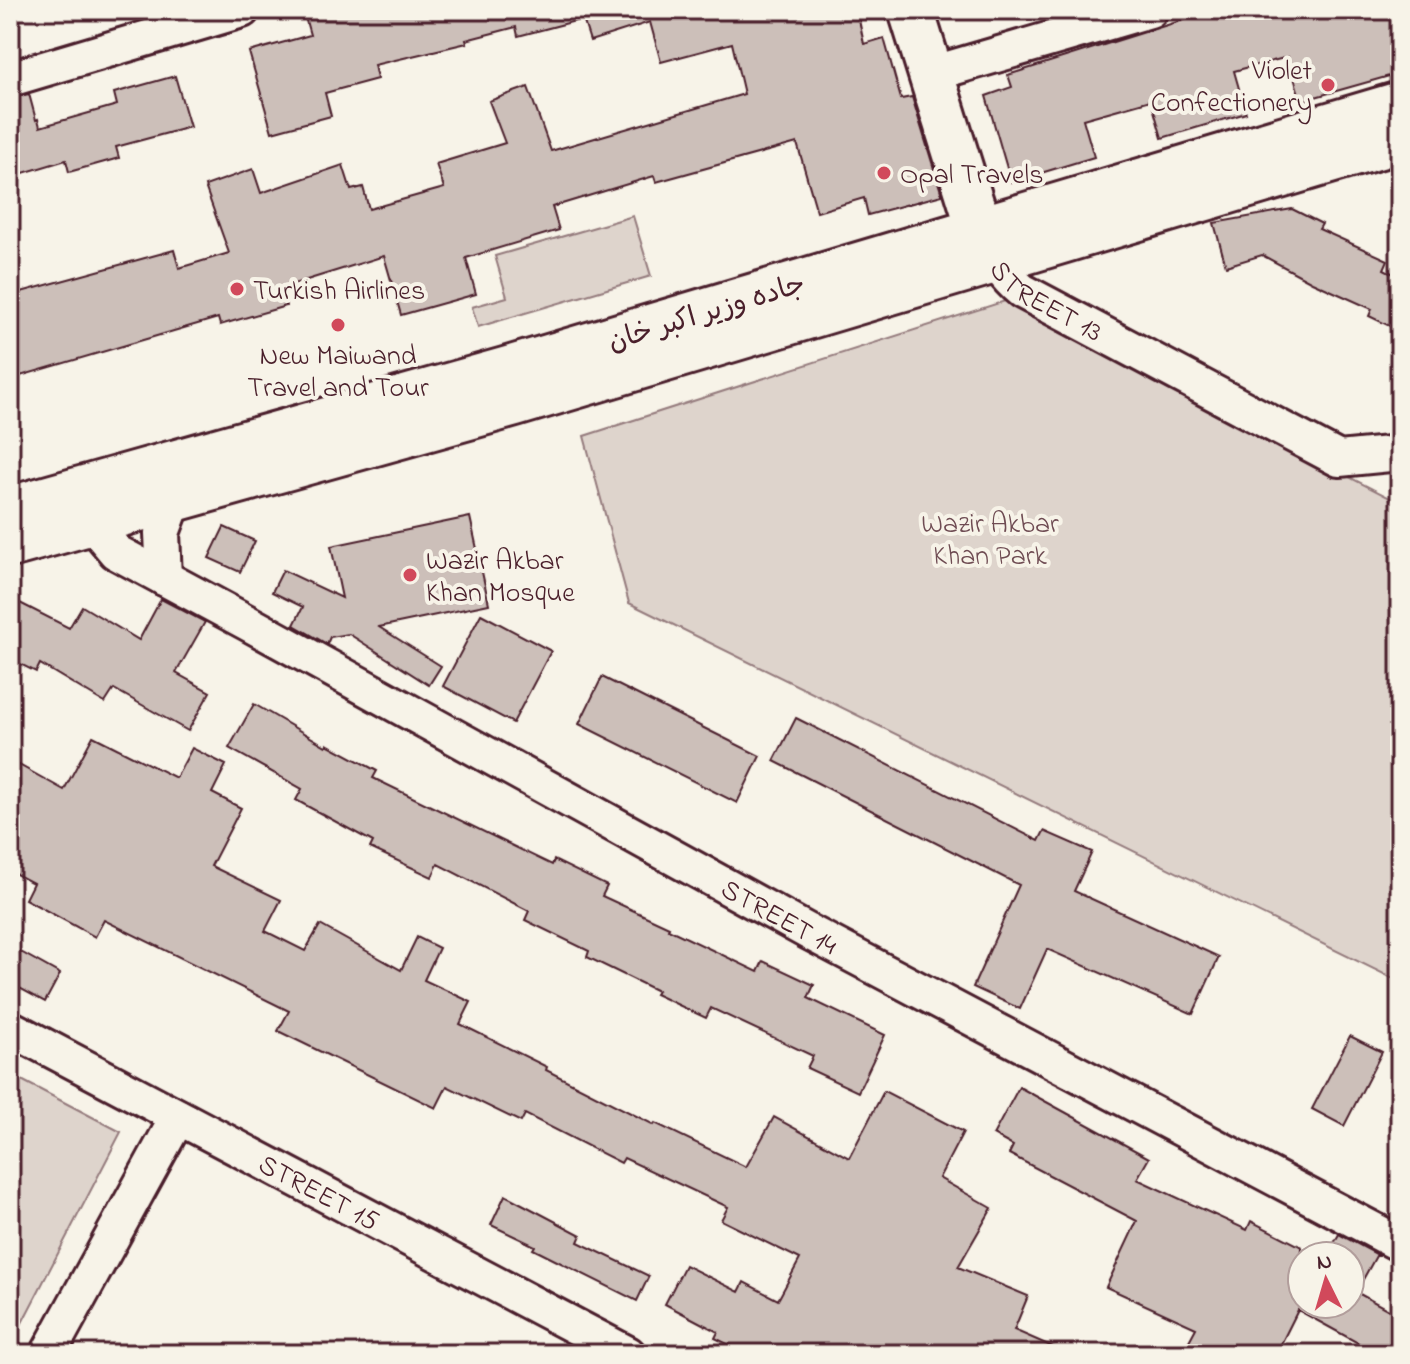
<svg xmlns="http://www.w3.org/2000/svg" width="1410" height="1364" viewBox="0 0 1410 1364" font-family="'Indie Flower','Playpen Sans Arabic',sans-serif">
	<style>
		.green { fill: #ded4cc; stroke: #947a7c; stroke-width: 2 }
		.building { fill: #ccbfb9; stroke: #4a1f2b; stroke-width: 2 }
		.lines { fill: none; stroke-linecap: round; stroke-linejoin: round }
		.street-casing { stroke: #4a1f2b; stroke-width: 40 }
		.secondary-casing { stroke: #4a1f2b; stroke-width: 50 }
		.primary-casing { stroke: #4a1f2b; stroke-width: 50 }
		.street { stroke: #f7f3e8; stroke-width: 34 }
		.secondary { stroke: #f7f3e8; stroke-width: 44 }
		.primary { stroke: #f7f3e8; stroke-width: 44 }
		.poi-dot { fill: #d1495b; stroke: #f7f3e8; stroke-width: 3 }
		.labels { text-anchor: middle; stroke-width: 8; stroke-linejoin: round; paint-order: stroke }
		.poi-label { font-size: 28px; fill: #4a1f2b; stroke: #f7f3e8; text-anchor: start }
		.street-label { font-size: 28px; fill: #4a1f2b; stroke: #f7f3e8 }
		.park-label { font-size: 28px; fill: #6f4c53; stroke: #f7f3e8 }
	</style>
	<rect width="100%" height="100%" fill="#f7f3e8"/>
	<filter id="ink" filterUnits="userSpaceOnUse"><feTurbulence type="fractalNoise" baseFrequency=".0125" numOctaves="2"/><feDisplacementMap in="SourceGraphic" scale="16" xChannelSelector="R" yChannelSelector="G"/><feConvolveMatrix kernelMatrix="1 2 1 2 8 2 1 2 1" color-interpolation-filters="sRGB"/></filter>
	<g filter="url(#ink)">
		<!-- green -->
		<g class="green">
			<path d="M633,216L651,276L478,327L472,307L507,297L495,256Z"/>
			<path d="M1005,301L1400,503V982L629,603L584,436Z"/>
			<path d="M10,1074L121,1132L10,1346Z"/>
		</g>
		<!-- building -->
		<g class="building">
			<path d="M303,10H857L864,44L884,38L901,99L912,97L942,195L868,215L864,198L817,212L797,143L656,182L654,176L552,207L559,230L466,258L476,294L401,315L384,256L281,288L286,306L220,325L218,318L10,379V295L174,250L179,268L229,253L205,186L253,169L261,193L343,165L351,190L363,187L369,209L444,188L436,164L505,143L489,101L528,87L551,151L744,94L732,43L661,62L650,22L590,41L583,19L518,36L516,27L466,40L467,43L374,65L377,79L325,93L331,116L272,132L249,52L310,35Z"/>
			<path d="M1215,10H1400V73L1301,101L1288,57L1234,71L1246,113L1162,138L1151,100L1083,119L1094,157L1011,182L986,96L1012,87L1008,75Z"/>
			<path d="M175,76L190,127L116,147L119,158L69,172L66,160L10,177V98L29,94L36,120L38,119L40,127L117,105L114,93Z"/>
			<path d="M1292,209L1322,224L1319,229L1388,260L1384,269L1400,277V331L1369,316L1372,309L1312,282L1262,255L1226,266L1214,223Z"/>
			<path d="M470,517L489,604L379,627L441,666L429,685L349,634L330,637L327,644L294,625L303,607L272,592L283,570L342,598L331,546Z"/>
			<path d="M224,527L255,541L240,572L209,558Z"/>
			<path d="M10,598L69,628L82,606L139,640L161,599L205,622L176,673L210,692L188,731L114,689L105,703L40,664L36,672L10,659Z"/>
			<path d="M481,614L551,651L513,723L443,686Z"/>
			<path d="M602,677L760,756L737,803L579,724Z"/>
			<path d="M254,704L326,746L327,744L377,771L373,778L552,865L554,860L607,886L602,896L669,927L668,929L758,972L763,961L814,985L808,998L885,1035L858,1092L807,1068L813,1056L711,1008L706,1018L655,994L657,991L587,957L589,951L525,920L529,911L438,864L432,877L370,848L373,842L296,800L302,789L229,748Z"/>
			<path d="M796,718L1039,841L1044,831L1092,852L1074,891L1219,957L1193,1014L1047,949L1020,1009L973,987L1019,885L774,761Z"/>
			<path d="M93,736L176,778L192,748L226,765L212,793L241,808L211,866L281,900L265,931L305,951L320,925L401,970L417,937L439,948L424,980L471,1002L460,1024L547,1067L546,1070L654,1125L655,1123L746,1167L774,1117L849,1158L884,1091L963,1132L939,1178L992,1208L958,1267L1028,1296L1014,1330L1069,1354H748L715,1338L718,1332L665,1304L685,1265L739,1292L744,1282L778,1300L800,1259L721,1220L728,1207L624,1158L621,1163L525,1114L521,1122L447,1086L436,1108L278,1031L289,1011L104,920L95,937L25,899L33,883L10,871V760L64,790Z"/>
			<path d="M10,946L60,974L45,1002L10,983Z"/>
			<path d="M1350,1036L1382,1052L1344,1126L1312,1109Z"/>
			<path d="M1019,1087L1149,1158L1137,1179L1247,1230L1251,1221L1302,1247L1300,1304H1350V1256H1327L1339,1234L1380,1256H1376L1356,1292L1400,1316V1354H1378L1298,1310L1276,1354H1182L1196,1328L1106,1287L1137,1221L1009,1154L1013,1146L993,1135Z"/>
			<path d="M505,1195L581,1235L578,1242L649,1276L637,1301L533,1249L535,1246L491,1225Z"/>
		</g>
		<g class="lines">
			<!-- street casing -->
			<g class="street-casing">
				<g id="street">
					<path d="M931,74L1150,10"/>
					<path d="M10,79L242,10"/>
					<path id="s1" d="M988,240C995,262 1004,276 1022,291L1339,459L1400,453"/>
					<path id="s2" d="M91,522L116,552L248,623L809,932L1400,1244"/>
					<path d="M164,578L162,533L175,498"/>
					<path id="s3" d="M10,1028L628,1354"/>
					<path d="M48,1354L178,1117"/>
				</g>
			</g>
			<!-- secondary casing -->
			<g class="secondary-casing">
				<path id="secondary" d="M911,10L972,206L983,228"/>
			</g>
			<!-- primary casing -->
			<g class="primary-casing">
				<g id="primary">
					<path d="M10,509L505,370L1400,104"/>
					<path d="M10,545L515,404L1400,140"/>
				</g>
			</g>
			<!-- street -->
			<use href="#street" class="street"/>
			<!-- secondary -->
			<use href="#secondary" class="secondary"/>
			<!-- primary -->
			<use href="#primary" class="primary"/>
		</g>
	</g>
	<!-- markers -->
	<g class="poi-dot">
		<circle cx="1328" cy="85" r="8"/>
		<circle cx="884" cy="173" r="8"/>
		<circle cx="237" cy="289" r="8"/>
		<circle cx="338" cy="325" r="8"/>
		<circle cx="410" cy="575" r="8"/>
	</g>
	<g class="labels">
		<!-- poi labels -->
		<g class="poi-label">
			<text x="1312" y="79" text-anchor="end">Violet<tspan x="1312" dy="32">Confectionery</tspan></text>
			<text x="900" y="183">Opal Travels</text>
			<text x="253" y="299">Turkish Airlines</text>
			<text x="338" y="364" text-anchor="middle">New Maiwand<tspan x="338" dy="32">Travel and Tour</tspan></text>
			<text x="426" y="569">Wazir Akbar<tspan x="426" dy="32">Khan Mosque</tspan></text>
		</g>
		<!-- street labels -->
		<g class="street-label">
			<text dy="10" stroke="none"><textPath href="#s1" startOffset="88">STREET 13</textPath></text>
			<text transform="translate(706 311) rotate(-17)" y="10">جاده وزیر اکبر خان</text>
			<text dy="10" stroke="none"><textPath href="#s2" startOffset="796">STREET 14</textPath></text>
			<text dy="10" stroke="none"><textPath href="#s3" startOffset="350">STREET 15</textPath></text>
		</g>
		<!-- park labels -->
		<g class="park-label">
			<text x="990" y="532">Wazir Akbar<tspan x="990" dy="32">Khan Park</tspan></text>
		</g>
	</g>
	<!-- margin -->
	<rect width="1410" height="1364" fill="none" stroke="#f7f3e8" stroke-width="40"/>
	<rect x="20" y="20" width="1370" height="1324" fill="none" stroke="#4a1f2b" stroke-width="3" filter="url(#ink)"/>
	<!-- north arrow -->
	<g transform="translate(1326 1280) rotate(355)"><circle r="38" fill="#f7f3e8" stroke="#b29e9c" stroke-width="2"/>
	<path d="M0-6L14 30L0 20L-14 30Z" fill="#d1495b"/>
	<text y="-12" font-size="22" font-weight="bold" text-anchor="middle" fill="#4a1f2b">N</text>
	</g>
</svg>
